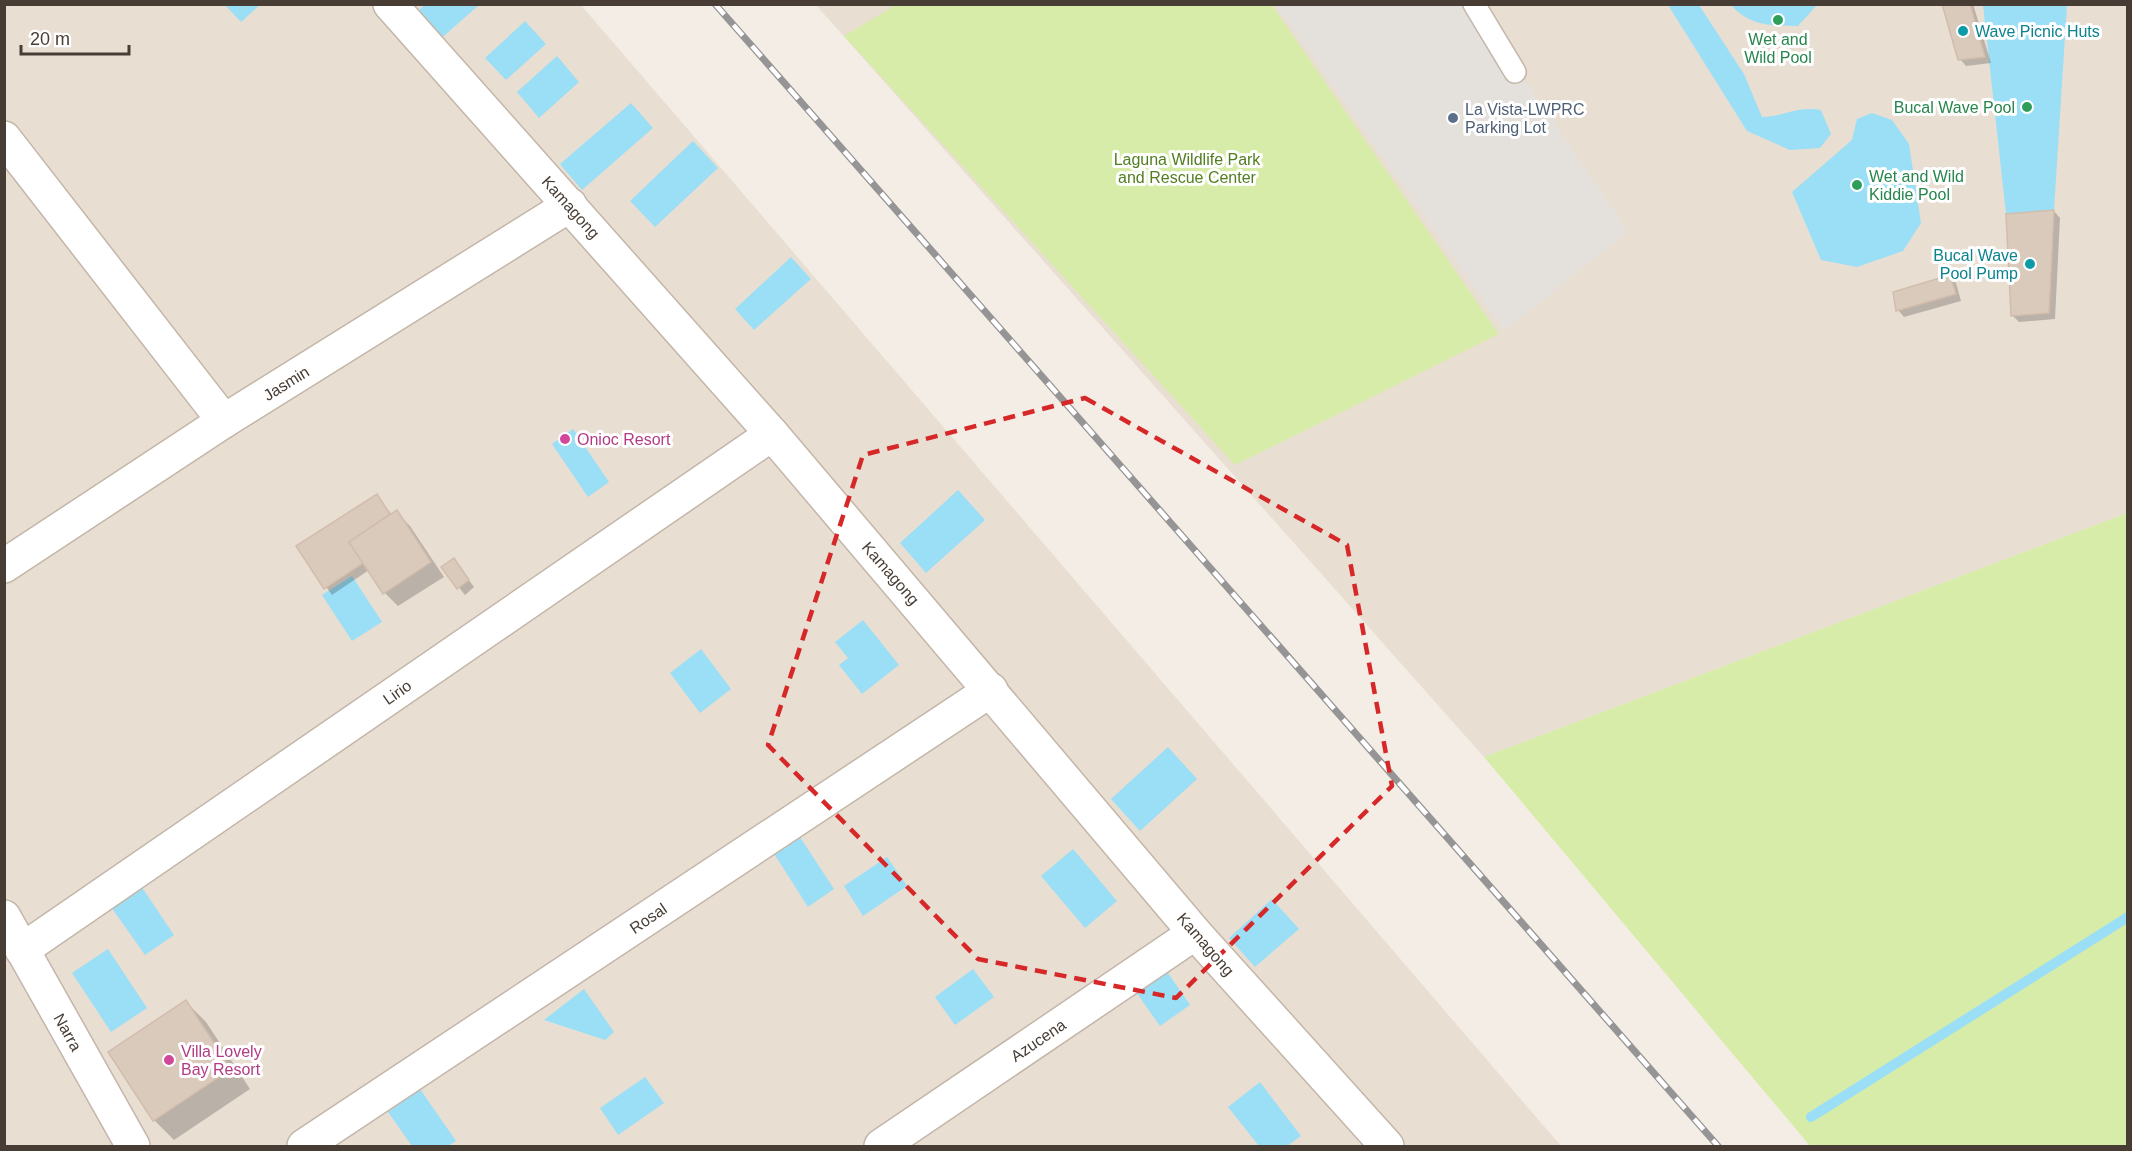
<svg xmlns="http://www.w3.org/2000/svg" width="2132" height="1151" viewBox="0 0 2132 1151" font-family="Arial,sans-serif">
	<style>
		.residential { fill: #e9ded2 }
		.green { fill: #d8eca9 }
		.parking { fill: #e4e1dd }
		.water { fill: #9bdff7 }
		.shadow { fill: #0003 }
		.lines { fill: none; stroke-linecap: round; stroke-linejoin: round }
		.stream { stroke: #9bdff7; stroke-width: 10 }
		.building { fill: #dacabc; stroke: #d2bdac; stroke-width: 1.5 }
		.lane-casing { stroke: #c3b6a9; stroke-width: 24 }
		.street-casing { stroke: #c3b6a9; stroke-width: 36 }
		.lane { stroke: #fff; stroke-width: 21 }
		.street { stroke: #fff; stroke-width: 33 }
		.rail-casing { stroke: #959595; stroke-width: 7 }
		.rail { stroke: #fff; stroke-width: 4.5; stroke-dasharray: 14; stroke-linecap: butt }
		.marked { fill: none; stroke: #d62828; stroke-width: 4.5; stroke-dasharray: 12 8; stroke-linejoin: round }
		.leisure-dot { fill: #2e9e5b; stroke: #fff; stroke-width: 2 }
		.culture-dot { fill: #0f9aa8; stroke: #fff; stroke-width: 2 }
		.service-dot { fill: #5c6f8a; stroke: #fff; stroke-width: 2 }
		.hotel-dot { fill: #d1479c; stroke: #fff; stroke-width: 2 }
		.labels { text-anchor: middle; stroke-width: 6; stroke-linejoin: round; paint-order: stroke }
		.culture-label { font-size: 16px; fill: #0d838f; stroke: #fff; text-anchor: start }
		.leisure-label { font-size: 16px; fill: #27864d; stroke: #fff }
		.service-label { font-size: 16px; fill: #4e5e75; stroke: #fff; text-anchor: start }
		.park-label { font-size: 16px; fill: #527e21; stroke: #fff }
		.street-label { font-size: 16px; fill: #473d34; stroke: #fff }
		.hotel-label { font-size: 16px; fill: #b23c85; stroke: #fff; text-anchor: start }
	</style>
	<rect width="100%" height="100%" fill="#f4ede5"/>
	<!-- residential -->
	<g class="residential">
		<path d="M5,4L581,5L1561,1146H5Z"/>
		<path d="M816,5H2127V513L1484,757Z"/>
	</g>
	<!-- green -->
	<g class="green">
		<path d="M896,5H1272L1499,334L1235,465L844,36Z"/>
		<path d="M2127,513V1146H1810L1484,757Z"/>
	</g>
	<!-- parking -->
	<path class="parking" d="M1276,5H1473L1628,231L1505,331Z"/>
	<!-- water -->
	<g class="water">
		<path d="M225,5H260L241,22Z"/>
		<path d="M425,5H479L437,42L413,15Z"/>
		<path d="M1668,5H1699L1744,74L1762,117C1786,116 1796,106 1821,110L1831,134L1820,148L1790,150L1747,131Z"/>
		<path d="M1731,5H1817L1798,26C1772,26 1749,26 1731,5Z"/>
		<path d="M1983,5H2067L2054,210L2006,214Z"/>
		<path d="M525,21L546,44L506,80L485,58Z"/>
		<path d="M557,56L579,82L539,118L517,92Z"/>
		<path d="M631,103L653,128L582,190L560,164Z"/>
		<path d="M1872,113L1892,120L1909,144L1921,223L1903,251L1857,267L1821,260L1792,192L1852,140L1857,119Z"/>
		<path d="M693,141L718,168L655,227L630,201Z"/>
		<path d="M791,257L811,279L754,330L735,309Z"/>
		<path d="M573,429L609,482L588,497L552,444Z"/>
		<path d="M958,490L985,520L926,573L900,543Z"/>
		<path d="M352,576L382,622L352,641L322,595Z"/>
		<path d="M863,620L899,665L862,694L839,665L848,658L835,642Z"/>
		<path d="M701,649L731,689L700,713L670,673Z"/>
		<path d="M1168,747L1197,779L1140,831L1111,799Z"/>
		<path d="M798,834L834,889L808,907L773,852Z"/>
		<path d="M1073,849L1117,901L1085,928L1041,876Z"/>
		<path d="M887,857L907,886L863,916L844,886Z"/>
		<path d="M141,886L174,935L145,955L111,907Z"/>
		<path d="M1272,899L1299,929L1255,967L1229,938Z"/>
		<path d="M108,949L147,1008L111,1032L72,973Z"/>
		<path d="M1157,957L1190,1005L1160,1026L1126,978Z"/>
		<path d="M973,969L994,997L955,1025L935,997Z"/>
		<path d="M584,989L614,1032L605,1040L544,1020Z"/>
		<path d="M645,1077L664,1103L618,1135L600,1108Z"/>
		<path d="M1260,1082L1301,1136L1287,1146H1259L1228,1107Z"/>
		<path d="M420,1089L456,1141L448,1146H412L388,1112Z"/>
	</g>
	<!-- shadow -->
	<g class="shadow">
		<path d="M1943,4H1973L1991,63L1966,66L1960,59Z"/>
		<path d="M2054,211L2060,218L2055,319L2019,322L2012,315Z"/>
		<path d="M1950,276L1956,283L1961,301L1904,317L1898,310Z"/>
		<path d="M377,496L392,515L396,512L410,526L444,577L398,606L385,593L369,570L332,595L298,547Z"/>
		<path d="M454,560L474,587L465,595L443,567Z"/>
		<path d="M186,1002L206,1022L250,1089L174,1140L154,1120Z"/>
	</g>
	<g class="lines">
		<!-- stream -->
		<path class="stream" d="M1811,1117L2128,917"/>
	</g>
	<!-- building -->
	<g class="building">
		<path d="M1942,4H1970L1985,57L1958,60Z"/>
		<path d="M2054,210L2049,313L2011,316L2006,214Z"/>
		<path d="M1950,275L1956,294L1896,311L1893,292Z"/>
		<path d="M377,494L390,514L349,542L363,563L324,589L296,546Z"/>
		<path d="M397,510L431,562L383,594L349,542Z"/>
		<path d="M454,558L469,580L457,589L441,567Z"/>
		<path d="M186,1000L231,1069L153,1121L108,1052Z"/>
	</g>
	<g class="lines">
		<!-- lane casing -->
		<g class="lane-casing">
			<path id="lane" d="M1474,4L1515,72"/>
		</g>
		<!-- street casing -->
		<g class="street-casing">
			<g id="street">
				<path d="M390,4L772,434L1195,933L1387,1146"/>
				<path d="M4,138L224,421"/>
				<path d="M4,566L224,421L570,205"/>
				<path d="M4,917L133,1146"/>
				<path d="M22,950L772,434"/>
				<path d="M304,1146L991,690"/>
				<path d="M881,1146L1195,933"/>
			</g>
		</g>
		<!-- lane -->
		<use href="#lane" class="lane"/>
		<!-- street -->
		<use href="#street" class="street"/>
		<!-- rail casing -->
		<g class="rail-casing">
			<path id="rail" d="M715,4L1718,1146"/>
		</g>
		<!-- rail -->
		<use href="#rail" class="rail"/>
	</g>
	<!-- marked area -->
	<path class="marked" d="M1085,398L1347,545L1392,786L1176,998L978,959L768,745L863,455Z"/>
	<!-- markers -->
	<g class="leisure-dot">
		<circle cx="1778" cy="20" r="6"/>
		<circle cx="2027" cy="107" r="6"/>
		<circle cx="1857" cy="185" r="6"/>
	</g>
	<g class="culture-dot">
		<circle cx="1963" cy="31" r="6"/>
		<circle cx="2030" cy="264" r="6"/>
	</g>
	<circle class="service-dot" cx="1453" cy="118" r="6"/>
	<g class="hotel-dot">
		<circle cx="565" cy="439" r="6"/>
		<circle cx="169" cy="1060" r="6"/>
	</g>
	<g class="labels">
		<!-- culture labels -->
		<g class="culture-label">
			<text x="1975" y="37">Wave Picnic Huts</text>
			<text x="2018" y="261" text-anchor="end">Bucal Wave<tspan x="2018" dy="18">Pool Pump</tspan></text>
		</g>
		<!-- leisure labels -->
		<g class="leisure-label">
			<text x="1778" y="45">Wet and<tspan x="1778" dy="18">Wild Pool</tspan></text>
			<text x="2015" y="113" text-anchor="end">Bucal Wave Pool</text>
			<text x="1869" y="182" text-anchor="start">Wet and Wild<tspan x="1869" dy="18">Kiddie Pool</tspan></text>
		</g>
		<!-- service labels -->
		<g class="service-label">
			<text x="1465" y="115">La Vista-LWPRC<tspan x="1465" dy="18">Parking Lot</tspan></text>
		</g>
		<!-- park labels -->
		<g class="park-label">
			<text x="1187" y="165">Laguna Wildlife Park<tspan x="1187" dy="18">and Rescue Center</tspan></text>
		</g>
		<!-- street labels -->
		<g class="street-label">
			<text transform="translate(571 207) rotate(48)" y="6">Kamagong</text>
			<text transform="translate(286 383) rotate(-32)" y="6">Jasmin</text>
			<text transform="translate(891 573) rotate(49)" y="6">Kamagong</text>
			<text transform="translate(397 692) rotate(-35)" y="6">Lirio</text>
			<text transform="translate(648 918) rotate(-34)" y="6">Rosal</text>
			<text transform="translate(1206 944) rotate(49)" y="6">Kamagong</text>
			<text transform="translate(68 1032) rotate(61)" y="6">Narra</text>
			<text transform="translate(1038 1040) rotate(-34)" y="6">Azucena</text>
		</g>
		<!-- hotel labels -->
		<g class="hotel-label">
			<text x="577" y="445">Onioc Resort</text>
			<text x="181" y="1057">Villa Lovely<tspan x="181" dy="18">Bay Resort</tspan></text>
		</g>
	</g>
	<!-- border -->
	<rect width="2132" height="1151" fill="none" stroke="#473d34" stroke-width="12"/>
	<!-- scale -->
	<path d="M21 45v9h108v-9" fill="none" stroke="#473d34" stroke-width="3"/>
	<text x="30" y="45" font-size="18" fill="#473d34" stroke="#ffffff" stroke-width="4.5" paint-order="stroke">20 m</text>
</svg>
